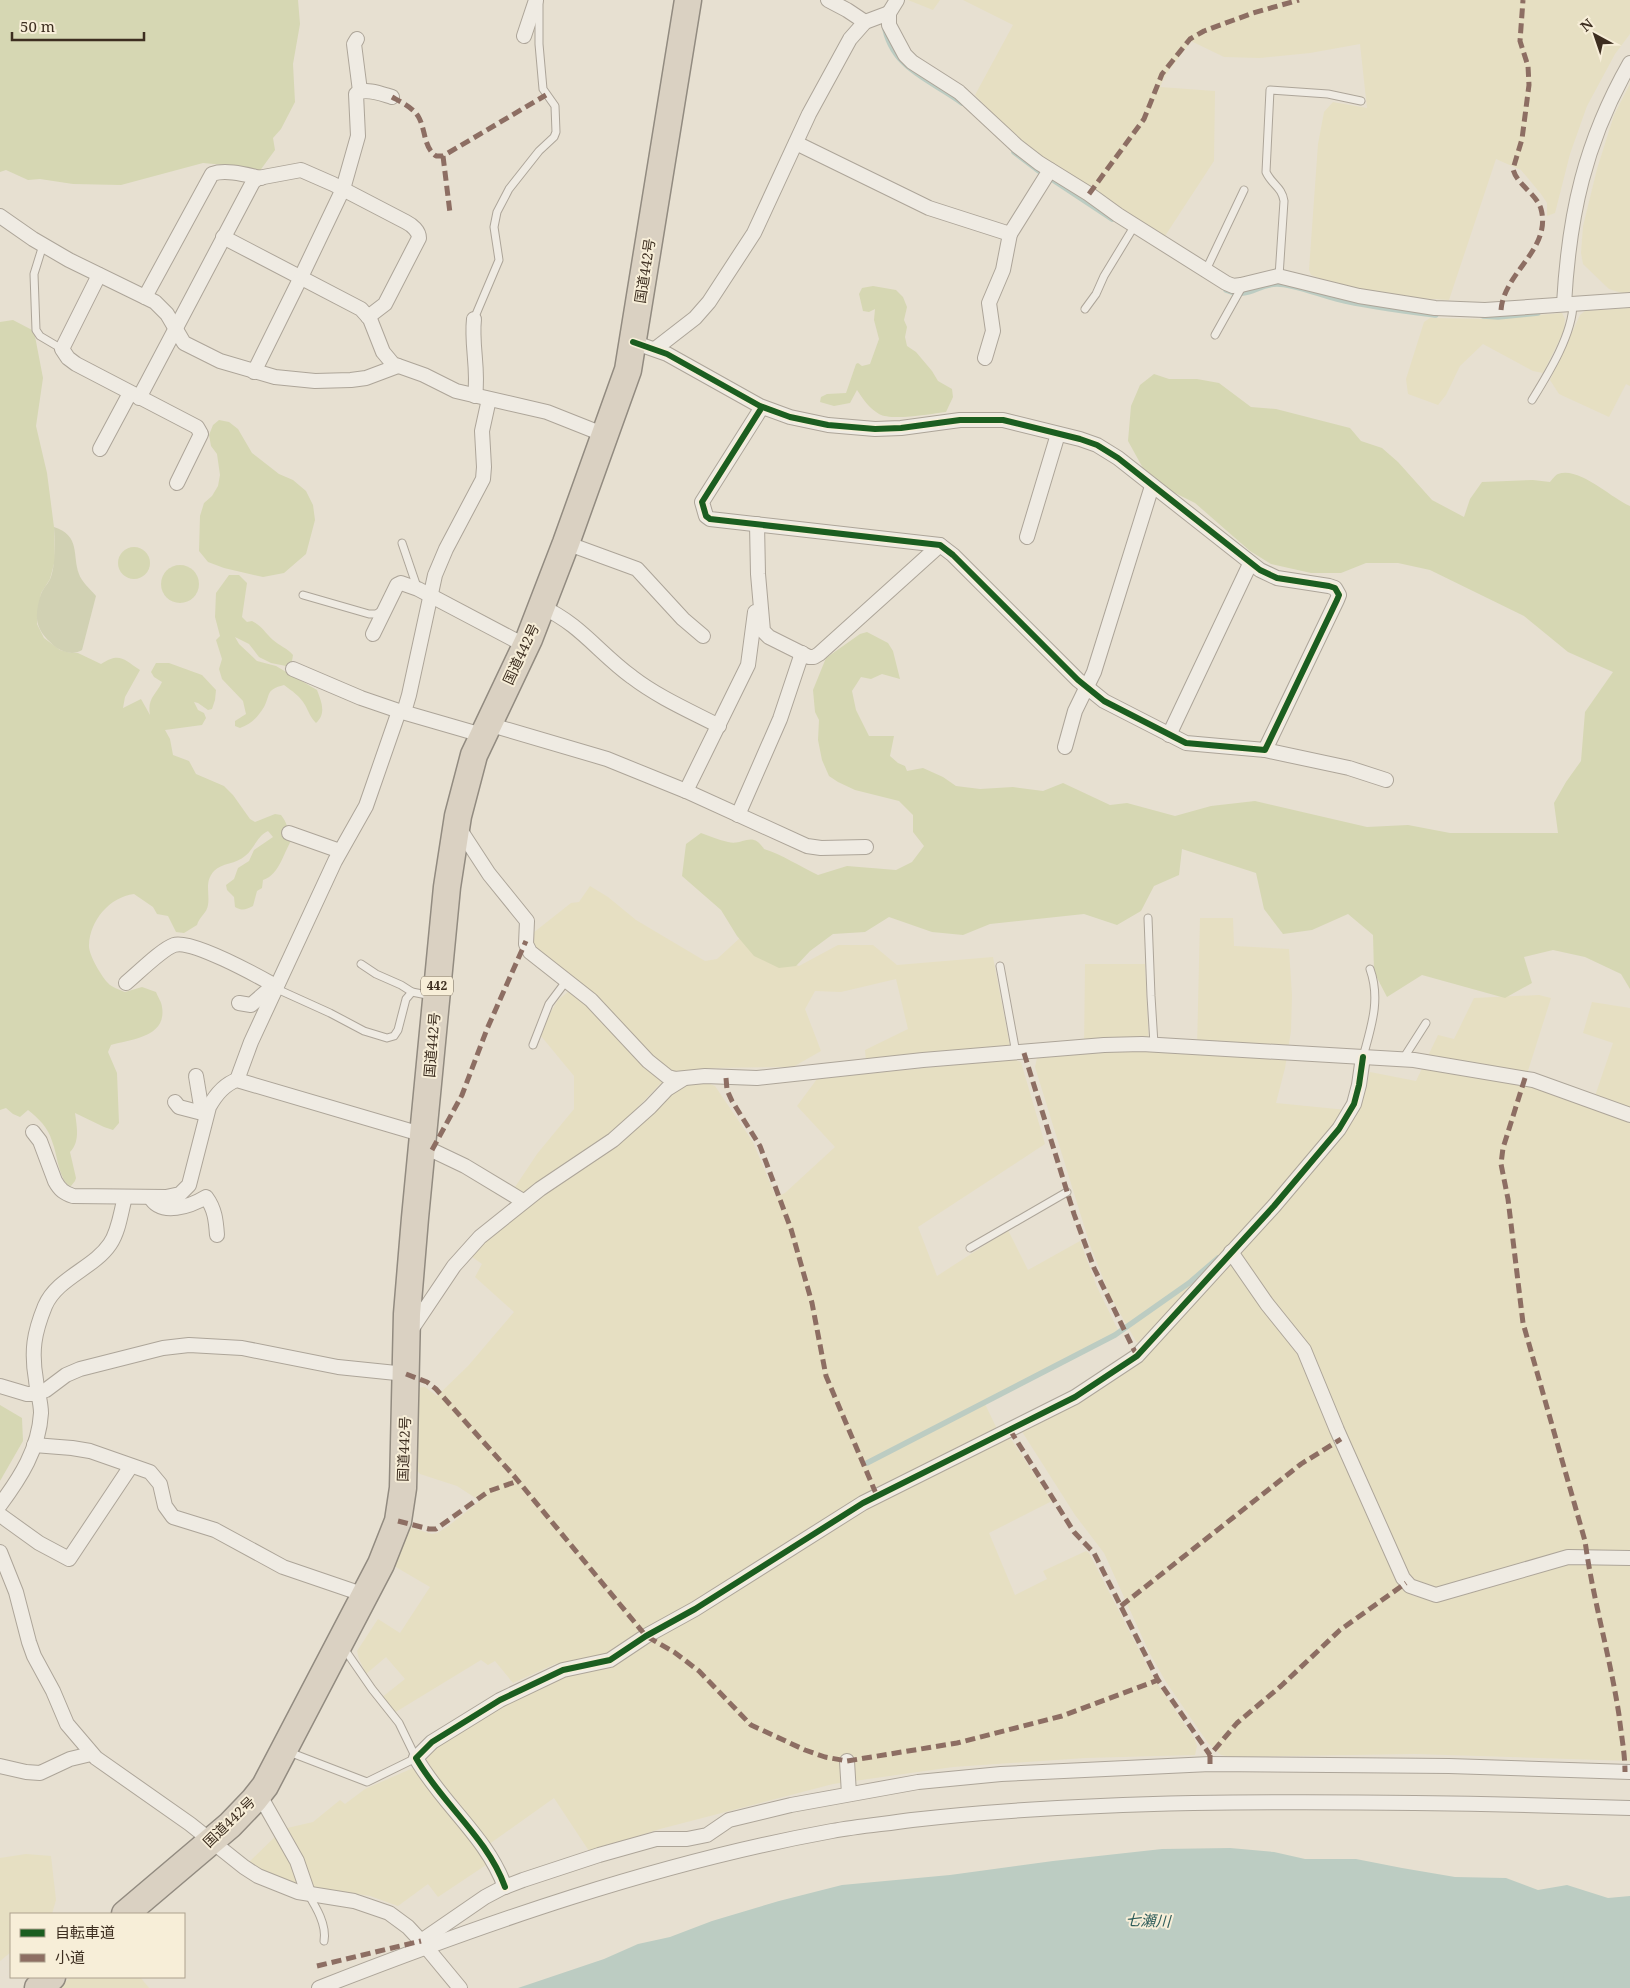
<svg xmlns="http://www.w3.org/2000/svg" width="1630" height="1988" viewBox="0 0 1630 1988" font-family="'Noto Serif','Noto Sans JP',serif">
	<style>
		.farmland { fill: #e6dfc2 }
		.green { fill: #d6d7b3 }
		.cemetery { fill: #d1d1b3 }
		.water { fill: #bcccc2 }
		.lines { fill: none; stroke-linecap: round; stroke-linejoin: round }
		.stream { stroke: #bcccc2; stroke-width: 5.5 }
		.river { stroke: #bcccc2; stroke-width: 32 }
		.lane-casing { stroke: #ada599; stroke-width: 9 }
		.street-casing { stroke: #ada599; stroke-width: 16 }
		.highway-casing { stroke: #928b80; stroke-width: 29 }
		.lane { stroke: #efebe3; stroke-width: 7 }
		.street { stroke: #efebe3; stroke-width: 14 }
		.highway { stroke: #dad1c2; stroke-width: 26 }
		.quiet { stroke: #8d6e63; stroke-width: 5; stroke-dasharray: 10 5; stroke-linecap: butt }
		.cycleway-casing { stroke: #f7eed8; stroke-width: 9 }
		.cycleway { stroke: #1b5e20; stroke-width: 6 }
		.labels { text-anchor: middle; stroke-width: 4; stroke-linejoin: round; paint-order: stroke }
		.shield { fill: #f7eed8; stroke: #756857; stroke-width: 1 }
		.shield-label { font-size: 12px; font-weight: bold; fill: #3d2e20 }
		.street-label { font-size: 14px; fill: #3d2e20; stroke: #f7eed8 }
		.water-label { font-size: 15px; font-style: italic; fill: #2f5d5a; stroke: #f7eed8 }
	</style>
	<rect width="100%" height="100%" fill="#e7e0d1"/>
	<!-- farmland -->
	<g class="farmland">
		<path d="M908,0H940L933,10Z"/>
		<path d="M963,0H1630V34L1615,54L1587,106L1570,154L1555,213L1547,216V203L1541,194L1521,170L1496,159L1449,300L1417,298L1337,285L1311,275L1309,270L1318,144L1324,112L1333,102L1367,108L1360,44L1310,53L1260,58L1224,57L1191,41L1165,76L1160,87L1215,91L1214,161L1165,236L1123,212L1050,165L1013,135L975,95L1013,25Z"/>
		<path d="M1630,84V293H1622L1609,289L1583,264L1581,253L1583,226L1597,169L1614,115Z"/>
		<path d="M1630,308V386L1626,384L1609,417L1559,394L1550,380L1580,315L1585,311Z"/>
		<path d="M1562,313L1565,319L1564,331L1543,373L1533,371L1483,344L1460,366L1446,395L1438,405L1408,394L1406,379L1424,322L1430,318L1490,319Z"/>
		<path d="M590,886L608,897L636,920L705,961L717,959L741,937L771,955L799,966L838,945H873L897,965L993,957L1010,1046L997,1049L866,1061L865,1050L908,1029L896,979L841,992L815,991L805,1009L821,1051L793,1067L705,1068L679,1073L660,1084L623,1123L606,1137L520,1195L513,1190L537,1154L574,1109V1076L541,1036L549,1015L558,1000L569,991L534,947L532,940L533,933L571,903L579,902Z"/>
		<path d="M1200,918H1233L1234,946L1289,949L1292,995L1291,1031L1285,1068L1276,1103L1347,1110L1299,1173L1165,1316L1137,1343L1110,1296L1090,1245L1035,1067L1037,1058L1084,1052L1085,964H1145L1149,1047L1197,1050Z"/>
		<path d="M1539,995L1551,998L1527,1074L1595,1096L1613,1043L1583,1033L1592,1002L1630,1008V1554H1597L1441,1591L1410,1582L1353,1459L1273,1305L1238,1250L1333,1149L1362,1104L1370,1072L1416,1081L1438,1035L1454,1039L1474,998Z"/>
		<path d="M1013,1059L1021,1062L1045,1144L918,1227L937,1276L1008,1230L1028,1270L1080,1241L1097,1287L1119,1332L1072,1360L985,1404L997,1429L616,1651L599,1657L555,1664L513,1683L495,1661L488,1665L481,1660L394,1713L381,1698L405,1679L386,1657L366,1674L359,1659L357,1651L378,1619L400,1633L430,1587L389,1563L406,1526L432,1534L437,1533L447,1527L480,1501L457,1486L420,1474L413,1466L416,1388L425,1387L437,1396L468,1366L514,1312L475,1277L482,1264L471,1256L493,1232L669,1095L688,1083L705,1082L715,1086L753,1142L776,1197L785,1193L835,1147L797,1106L817,1079Z"/>
		<path d="M1227,1263L1230,1266L1232,1264L1296,1348L1395,1579L1403,1588L1413,1596L1432,1600L1559,1564L1630,1565V1761L1415,1754L1231,1757L1221,1755L1208,1743L1166,1682L1149,1652L1104,1553L1075,1515L1021,1430L1131,1369Z"/>
		<path d="M1009,1436L1052,1501L989,1533L1015,1595L1047,1579L1043,1571L1086,1551L1089,1553L1153,1677L1195,1740L1197,1746L1195,1755L1085,1758L953,1767L833,1784L660,1829L589,1851L554,1798L481,1850L489,1863L438,1897L428,1884L398,1906L370,1896L300,1885L276,1878L260,1870L249,1862L283,1829L313,1822L340,1800L345,1804L365,1789L413,1768L421,1761L424,1754L489,1712L575,1672L593,1668L598,1670L618,1662L640,1646L864,1508Z"/>
		<path d="M26,1854L51,1856L56,1900L52,1914H11V1952L0,1961V1858Z"/>
		<path d="M71,1977H140L149,1988H57Z"/>
	</g>
	<!-- green -->
	<g class="green">
		<path d="M0,0H298L300,24L293,64L295,102L281,129L273,138L275,150L259,172L236,166L203,163L121,185L73,184L40,179L28,180L6,170L0,172Z"/>
		<path d="M873,286L896,290L903,297L907,307L904,320L907,327L905,337L907,346L916,352L932,371L938,381L952,389L953,397L946,412C931,414 891,421 879,414C869,408 863,399 857,390L850,403L834,406L820,402L821,397L827,394L846,393L856,364L858,363L862,366L870,364L879,339L874,320L875,309L869,312L863,311L859,294L862,288Z"/>
		<path d="M13,320L34,331L43,378L36,426L47,473L54,527L55,560L50,579L41,593L37,624L44,638L60,650L71,653H78L101,664C120,652 123,659 140,670L125,697L123,708L141,699L150,715C147,698 156,695 162,682L154,677L151,672L156,663H169L202,675L216,690L215,700L212,709L208,710L198,703L194,702L198,710L204,713L206,718L202,725L165,730L170,739L173,755L189,761L196,774L224,786L233,795L250,819L255,822L275,814L281,815C287,822 287,829 293,838C284,850 280,875 263,880L262,888L257,891L253,906C245,910 243,911 235,907L234,897L227,890L226,885L234,879L238,868L249,861L254,850L273,837L268,831C257,836 254,849 245,856C237,864 221,863 214,871C204,882 210,893 208,905C207,913 199,917 197,925L184,933L176,932L168,916L157,914L153,907L134,894C110,897 90,920 89,945C88,954 102,977 108,983C111,987 120,990 125,992L142,987L156,992C158,997 162,1003 162,1007C167,1037 132,1039 111,1045L108,1052L117,1073L119,1123L113,1130L104,1127L75,1113C77,1127 80,1142 70,1152L76,1178L75,1181L71,1186L67,1185C57,1170 58,1157 52,1141C48,1127 38,1118 28,1110L20,1117L13,1114L6,1108L0,1110V322Z"/>
		<path d="M1154,374L1169,379H1197L1219,383L1251,407L1276,409L1350,428L1361,441L1382,448L1398,462L1432,500L1464,517L1470,499L1482,482L1533,480L1550,482C1552,480 1555,475 1558,474C1579,466 1611,498 1630,506V989L1621,974L1585,957L1553,950L1524,957L1532,983L1505,998L1422,975L1387,997L1374,972L1373,935L1348,914L1312,930L1283,934L1264,909L1256,873L1182,849L1179,875L1154,886L1141,911L1117,925L1084,914L990,924L963,935L932,932L889,917L865,932L833,934L810,951L796,966L779,968L754,956L737,936L721,910L682,876L686,844L701,833C710,836 719,840 728,842C743,846 752,830 764,849C781,854 801,867 818,875L847,866L896,870L912,862L924,846L913,832V815L899,801L855,790L838,782L829,776L822,760L818,740L819,720L815,712L813,690L826,658L860,634L867,632L888,643L893,651L900,679L882,674L871,679L861,677L852,691L856,710L869,736H894L890,756L898,763L905,766L907,771L923,768L943,777L956,786L980,789L1013,787L1043,791L1063,783L1110,805L1127,803L1175,816L1211,806L1255,801L1367,827L1408,825L1450,833H1558L1554,803L1566,782L1581,761L1585,712L1613,672L1568,652L1524,616L1430,570L1398,563H1366L1341,573H1311L1271,564L1250,551L1195,503L1171,491L1144,470L1128,441L1131,406L1140,385Z"/>
		<path d="M219,420L229,422L238,429L252,453L279,474L293,480L306,491L313,505L315,520L306,554L284,573L263,577L224,568L208,562L199,551L200,516L204,503L212,496L218,486L220,475L217,454L211,446L209,435L213,425Z"/>
		<circle cx="134" cy="563" r="16"/>
		<circle cx="180" cy="584" r="19"/>
		<path d="M229,575H239L247,583L242,617L247,622L252,621C262,626 265,633 273,640C280,646 287,648 293,655L291,667L271,663L259,657L249,644L235,637L239,644L257,661L276,666L317,690C321,701 327,713 316,723C310,717 309,712 305,705C300,696 292,691 284,685C265,690 271,694 264,707C258,717 251,724 240,728L235,726V721L246,714L243,701L222,679L219,669L222,659L216,640L220,636L215,617L216,593Z"/>
		<path d="M0,1405L22,1418L23,1441L0,1481Z"/>
	</g>
	<!-- cemetery -->
	<path class="cemetery" d="M54,527C81,536 72,555 79,574C81,581 91,590 96,596L82,650C74,655 65,653 57,648C36,631 33,620 41,594C43,588 49,583 51,577C56,561 55,544 54,527Z"/>
	<!-- water -->
	<path class="water" d="M1230,1848L1274,1852L1305,1859H1356L1402,1868L1455,1877L1506,1878L1538,1890L1567,1885L1608,1898L1630,1896V1979L1617,1988H518L604,1959L638,1944L670,1937L712,1921L779,1901L842,1885L950,1875L1053,1861L1162,1849Z"/>
	<g class="lines">
		<!-- stream -->
		<g class="stream">
			<path d="M884,24C891,69 930,79 962,103"/>
			<path d="M1014,152L1039,171"/>
			<path d="M1047,176L1112,219"/>
			<path d="M1226,290C1248,300 1257,284 1277,284C1293,284 1320,295 1337,299C1369,307 1403,311 1436,315"/>
			<path d="M1483,316L1498,317L1538,313"/>
			<path d="M867,1463L1115,1335L1189,1283L1218,1258"/>
		</g>
		<!-- river -->
		<path class="river" d="M1579,1979L1613,1980L1630,1988"/>
		<!-- lane casing -->
		<g class="lane-casing">
			<g id="lane">
				<path d="M43,245L34,274L36,330L40,336L62,349"/>
				<path d="M1206,270L1244,190"/>
				<path d="M1279,276L1284,201C1282,187 1272,185 1266,172L1270,90L1328,94L1361,101"/>
				<path d="M1085,309L1096,294L1104,276L1135,225"/>
				<path d="M474,319L499,260L494,227L497,212L509,189L539,151L554,137L556,132L555,106L543,89L539,44V2"/>
				<path d="M1215,335L1243,285"/>
				<path d="M1532,400C1548,374 1573,334 1573,303"/>
				<path d="M402,543L417,587"/>
				<path d="M303,595L369,614H376L381,611"/>
				<path d="M1148,918L1151,996L1154,1044"/>
				<path d="M361,964L376,974L401,985L412,992L432,996"/>
				<path d="M1000,966L1016,1053"/>
				<path d="M277,989L330,1013L364,1031L387,1038L394,1036L398,1030L406,999L412,992"/>
				<path d="M533,1045L549,1004L567,980"/>
				<path d="M1363,1057C1371,1027 1381,1000 1370,969"/>
				<path d="M1403,1059L1426,1023"/>
				<path d="M970,1248L1067,1192"/>
				<path d="M289,1752L367,1782L416,1758L399,1723L372,1689L343,1647"/>
				<path d="M308,1894C316,1907 327,1925 324,1941"/>
			</g>
		</g>
		<!-- street casing -->
		<g class="street-casing">
			<g id="street">
				<path d="M828,0L847,10L865,22"/>
				<path d="M897,0L889,13V25L905,55L912,62L959,92L1017,146L1039,163L1089,194L1118,215L1226,283L1233,286L1241,285L1278,276L1359,296L1435,308L1485,310L1630,300"/>
				<path d="M524,36L536,0"/>
				<path d="M357,39L354,44L360,91"/>
				<path d="M796,143L929,208L1010,234"/>
				<path d="M0,216L33,239L69,260L155,302L167,314L184,343L220,361L275,377L315,381L351,380L366,378L398,366"/>
				<path d="M223,237L361,309L370,319L383,352L393,364L424,375L456,391L547,412L605,435"/>
				<path d="M99,275L62,349L68,358L76,364L197,427L201,434L177,483"/>
				<path d="M145,297L212,174C226,169 247,175 261,178"/>
				<path d="M1564,304C1569,214 1585,142 1630,63"/>
				<path d="M474,319C471,345 479,369 475,396"/>
				<path d="M633,342L667,354L760,406L790,417L828,425L875,429L901,428L960,420H1003L1080,439L1097,445L1118,458L1260,570L1277,578L1329,586L1335,588L1339,595L1337,600L1265,750L1186,743L1104,701L1078,680L953,555L940,545L710,519L706,516L702,502L762,407"/>
				<path d="M655,349L695,318L709,302L754,233L809,114L850,39L865,22L889,13"/>
				<path d="M985,358L993,331L989,303L1003,270L1010,234L1050,170"/>
				<path d="M254,372L301,277L343,189L358,136L356,94C365,87 382,94 392,97"/>
				<path d="M139,398L253,182L258,178L301,170L333,184L406,222C412,225 419,231 419,238L385,304L368,317"/>
				<path d="M100,449L130,393"/>
				<path d="M757,524L758,574L763,631L769,637L809,657H814L819,654L940,545"/>
				<path d="M1027,537L1058,434"/>
				<path d="M566,543L637,569L683,619L703,636"/>
				<path d="M542,607C580,624 599,653 632,677C658,697 690,711 719,726"/>
				<path d="M373,634L397,585L401,583L418,589L526,646"/>
				<path d="M293,669L361,698L399,711L482,735"/>
				<path d="M404,712L409,695L435,575L446,549L483,479L484,467L482,431L489,399"/>
				<path d="M488,724L607,759L686,791L807,846L821,848L866,847"/>
				<path d="M1169,735L1250,564"/>
				<path d="M1065,747L1075,711L1094,672L1152,486"/>
				<path d="M1265,750L1349,768L1386,780"/>
				<path d="M686,791L748,665L755,612"/>
				<path d="M738,815L780,719L802,653"/>
				<path d="M457,825L489,874L527,921L526,944L530,952L591,1000L648,1061L668,1077L675,1079L705,1076L757,1078L923,1060L1104,1045L1142,1044L1414,1060L1533,1080L1630,1115"/>
				<path d="M289,833L340,851"/>
				<path d="M126,983C137,974 162,949 174,945C191,939 256,975 274,985"/>
				<path d="M239,1003L251,1005L274,985L278,983"/>
				<path d="M196,1076L202,1112"/>
				<path d="M237,1080L251,1042L335,861L366,806L399,711"/>
				<path d="M175,1102L179,1107L206,1114"/>
				<path d="M33,1132L40,1141L55,1181C60,1190 64,1193 73,1196L166,1197L180,1194L189,1185L209,1107C215,1096 225,1084 237,1080L424,1135"/>
				<path d="M423,1146L465,1166L523,1201"/>
				<path d="M150,1197C161,1217 191,1206 206,1197C215,1209 216,1221 217,1235"/>
				<path d="M1231,1252L1267,1304L1304,1350L1337,1430L1403,1578L1410,1586L1436,1595L1568,1557L1630,1558"/>
				<path d="M411,1330L454,1266L480,1237L540,1189L613,1140L650,1107L667,1089L683,1079"/>
				<path d="M0,1386L27,1394H34L46,1390L66,1375L80,1369L163,1348L189,1345L242,1348L338,1367L406,1374"/>
				<path d="M34,1445L72,1448L90,1451L150,1472L160,1484L165,1506L173,1517L215,1530L283,1567L365,1595"/>
				<path d="M0,1505C20,1478 39,1449 41,1413C41,1402 37,1391 36,1380C31,1351 34,1333 45,1306C57,1278 94,1268 110,1244C119,1231 121,1211 125,1197"/>
				<path d="M0,1515L39,1543L69,1559L131,1466"/>
				<path d="M0,1552L16,1592L29,1642L34,1656L53,1691L67,1724L96,1758L190,1824L244,1867L258,1876L298,1892L354,1901L389,1913L408,1927L421,1941L460,1988"/>
				<path d="M847,1761L849,1794"/>
				<path d="M0,1766L26,1772L40,1773L70,1759L91,1754"/>
				<path d="M259,1794L297,1861L308,1893"/>
				<path d="M505,1887C487,1837 442,1804 416,1758L432,1742L500,1700L563,1670L610,1660L646,1636L695,1609L863,1503L1075,1397L1137,1356L1274,1206L1339,1129L1354,1104L1359,1085L1363,1057"/>
				<path d="M421,1941L485,1897L502,1888L523,1880L599,1855L656,1839H687L707,1835L729,1820L791,1805L918,1782L1001,1774L1210,1764L1449,1766L1630,1772"/>
				<path d="M319,1988C485,1923 656,1863 832,1831C859,1826 885,1824 912,1820C1007,1809 1098,1805 1193,1803C1339,1801 1484,1803 1630,1808"/>
			</g>
		</g>
		<!-- highway casing -->
		<g class="highway-casing">
			<g id="highway">
				<path d="M125,1914L230,1825L254,1800L265,1786L381,1564L398,1521L403,1488L407,1314L415,1218L447,887L458,816L474,755L529,639L566,543L628,370L688,0"/>
				<path d="M38,1988L52,1977"/>
			</g>
		</g>
		<!-- lane -->
		<use href="#lane" class="lane"/>
		<!-- street -->
		<use href="#street" class="street"/>
		<!-- highway -->
		<use href="#highway" class="highway"/>
		<!-- quiet -->
		<g class="quiet">
			<path d="M392,97C401,102 412,107 418,116C426,129 423,147 436,156H443L546,95"/>
			<path d="M443,156L450,213"/>
			<path d="M1089,194L1144,119L1162,74L1190,39L1204,31L1253,13L1299,0"/>
			<path d="M1501,310C1504,272 1552,249 1541,209C1536,193 1517,185 1513,169L1522,139L1529,85L1528,66L1520,41L1523,0"/>
			<path d="M1024,1053L1074,1214L1094,1268L1137,1356"/>
			<path d="M726,1078L727,1090L732,1101L760,1146L791,1229L812,1303L826,1376L877,1496"/>
			<path d="M1525,1078L1503,1148L1501,1164L1508,1199L1523,1323L1585,1541C1593,1600 1610,1656 1619,1715C1621,1734 1625,1753 1625,1772"/>
			<path d="M432,1150L462,1095L487,1029L526,941"/>
			<path d="M406,1374L427,1382L436,1389L514,1476L646,1636L674,1652L699,1671L751,1725L805,1750L825,1757L847,1761L957,1743L1062,1716L1158,1680"/>
			<path d="M1010,1430L1074,1532L1094,1553L1158,1680L1210,1755"/>
			<path d="M398,1521L429,1529H436L489,1491L518,1481"/>
			<path d="M1121,1606L1301,1464L1341,1439"/>
			<path d="M1210,1764V1755L1237,1723L1281,1686L1340,1630L1406,1583"/>
			<path d="M317,1966L421,1941"/>
		</g>
		<!-- cycleway casing -->
		<g class="cycleway-casing">
			<g id="cycleway">
				<path d="M633,342L667,354L760,406L790,417L828,425L875,429L901,428L960,420H1003L1080,439L1097,445L1118,458L1260,570L1277,578L1329,586L1335,588L1339,595L1337,600L1265,750L1186,743L1104,701L1078,680L953,555L940,545L710,519L706,516L702,502L762,407"/>
				<path d="M505,1887C487,1837 442,1804 416,1758L432,1742L500,1700L563,1670L610,1660L646,1636L695,1609L863,1503L1075,1397L1137,1356L1274,1206L1339,1129L1354,1104L1359,1085L1363,1057"/>
			</g>
		</g>
		<!-- cycleway -->
		<use href="#cycleway" class="cycleway"/>
	</g>
	<g class="labels">
		<!-- shield labels -->
		<rect class="shield" x="421" y="976.5" width="32" height="19" rx="4"/>
		<g class="shield-label">
			<text x="437" y="990">442</text>
		</g>
		<!-- street labels -->
		<g class="street-label">
			<text transform="translate(645 271) rotate(-81)" y="5">国道442号</text>
			<text transform="translate(521 654) rotate(-65)" y="5">国道442号</text>
			<text transform="translate(432 1045) rotate(-85)" y="5">国道442号</text>
			<text transform="translate(404 1449) rotate(-88)" y="5">国道442号</text>
			<text transform="translate(229 1822) rotate(-44)" y="5">国道442号</text>
		</g>
		<!-- water labels -->
		<g class="water-label">
			<text transform="translate(1148 1921) rotate(2)" y="5">七瀬川</text>
		</g>
	</g>
	<!-- legend -->
	<rect x="10" y="1913" width="175" height="65" fill="#f7eed8" stroke="#ada18e"/>
	<rect x="20" y="1929" width="25" height="8" fill="#1b5e20" stroke="#ada18e"/>
	<text x="55" y="1938" font-size="15" fill="#3d2e20">自転車道</text>
	<rect x="20" y="1954" width="25" height="8" fill="#8d6e63" stroke="#ada18e"/>
	<text x="55" y="1963" font-size="15" fill="#3d2e20">小道</text>
	<!-- north arrow -->
	<g transform="translate(1595 35) rotate(320)" stroke="#f7eed8" stroke-width="4" paint-order="stroke">
	<path d="M0-4L9 19L0 12L-9 19Z" fill="#3d2e20"/>
	<text y="-8" font-size="14" font-weight="bold" text-anchor="middle" fill="#3d2e20">N</text>
	</g>
	<!-- scale -->
	<path d="M12 32v8h132v-8" fill="none" stroke="#3d2e20" stroke-width="2.5"/>
	<text x="20" y="32" font-size="15" fill="#3d2e20" stroke="#f7eed8" stroke-width="4" paint-order="stroke">50 m</text>
</svg>
